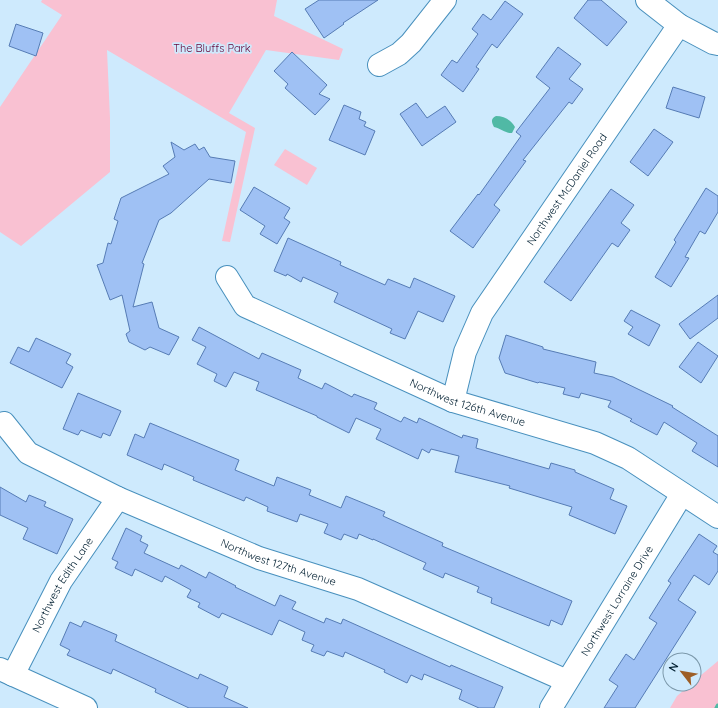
<svg xmlns="http://www.w3.org/2000/svg" width="718" height="708" viewBox="0 0 718 708" font-family="Quicksand,sans-serif">
	<style>
		.green { fill: #f9c1d2 }
		.water { fill: #50b9a5 }
		.lines { fill: none; stroke-linecap: round; stroke-linejoin: round }
		.stream { stroke: #50b9a5; stroke-width: 5 }
		.building { fill: #9fc1f4; stroke: #567cb5 }
		.minor-casing { stroke: #4890bd; stroke-width: 24 }
		.minor { stroke: #fff; stroke-width: 22 }
		.labels { text-anchor: middle; stroke-width: 3.5; stroke-linejoin: round; paint-order: stroke }
		.park-label { font-size: 11px; fill: #650235; stroke: #ceeafd }
		.street-label { font-size: 11px; fill: #011f31; stroke: #ceeafd }
	</style>
	<rect width="100%" height="100%" fill="#ceeafd"/>
	<!-- green -->
	<g class="green">
		<path d="M42,0H277L274,16L343,49L339,60L266,50L229,113L255,128L230,242L222,241L246,132L107,50L110,118V172L21,246L0,232V107L62,15L41,2Z"/>
		<path d="M285,149L317,168L307,185L274,165Z"/>
		<path d="M718,661V708H670L677,696L691,684H694V681Z"/>
	</g>
	<!-- water -->
	<path class="water" d="M496,116C504,116 511,120 515,127L512,133C507,134 500,128 494,127C491,122 491,118 496,116Z"/>
	<g class="lines">
		<!-- stream -->
		<path class="stream" d="M717,708L718,706"/>
	</g>
	<!-- building -->
	<g class="building">
		<path d="M319,0H378L343,23L344,24L324,38L305,9Z"/>
		<path d="M588,0H601L627,22L607,46L574,18Z"/>
		<path d="M505,1L523,14L497,48L492,44L476,67L479,69L463,92L441,75L452,60L457,63L478,34L472,29L483,14L491,20Z"/>
		<path d="M16,24L43,33L36,56L9,46Z"/>
		<path d="M558,47L581,64L569,79L583,89L572,104L569,102L523,160L526,161L494,205L500,210L473,248L450,231L478,194L479,195L521,136L516,132L550,88L536,77Z"/>
		<path d="M292,52L327,85L319,94L330,99L315,115L285,88L288,84L274,71Z"/>
		<path d="M673,87L705,97L699,118L666,108Z"/>
		<path d="M416,103L427,118L445,106L456,122L422,146L400,114Z"/>
		<path d="M344,105L361,112L359,119L366,122L364,126L375,131L365,155L329,140Z"/>
		<path d="M654,129L673,142L648,176L630,162Z"/>
		<path d="M171,142L184,150L195,144L199,150L204,147L210,157L235,161L231,183L209,179L171,213L159,220L142,263L144,264L133,307L152,302L159,328L179,337L169,355L150,347L145,350L129,342L126,334L130,331L122,295L110,300L97,265L103,263L108,243L111,244L118,221L114,219L121,198L169,174L163,166L175,157Z"/>
		<path d="M254,187L290,208L284,218L290,222L277,244L260,234L265,226L240,210Z"/>
		<path d="M706,188L718,196V212L705,234L700,231L685,257L689,258L671,287L655,277L676,242L674,240Z"/>
		<path d="M611,189L634,205L621,223L630,230L618,247L612,243L571,301L544,282Z"/>
		<path d="M288,238L341,262L340,265L385,285L388,279L410,288L414,278L455,296L443,322L418,311L405,339L390,333L392,329L334,302L338,293L303,277L301,282L287,274L286,276L274,271Z"/>
		<path d="M718,295V318L690,339L679,324Z"/>
		<path d="M631,310L660,325L649,346L628,334L633,327L624,321Z"/>
		<path d="M199,327L259,359L262,353L301,370L298,378L322,389L325,383L352,397L354,394L377,403L374,409L401,422L404,417L417,423L419,418L462,438L463,435L478,439L476,448L549,469L551,463L575,470V472L614,489L610,499L627,506L615,534L569,515L572,507L509,488L510,486L455,472L459,456L431,449L429,453L422,449L418,459L376,439L381,429L356,418L349,433L317,417V416L256,390L259,382L234,372L226,387L214,381L217,374L197,364L206,347L192,340Z"/>
		<path d="M506,335L543,347V349L596,362L594,373L613,377L673,406L672,407L718,436V467L692,451L697,443L664,422L657,435L630,421L632,419L608,407L611,401L581,393L579,398L563,394L565,388L539,382L538,383L505,373L499,358Z"/>
		<path d="M36,338L71,354L66,363L73,367L62,388L10,363L18,347L29,352Z"/>
		<path d="M698,342L718,356L701,383L679,367Z"/>
		<path d="M78,393L121,411L110,436L103,433L101,438L81,430L78,435L63,429Z"/>
		<path d="M150,423L239,460L235,470L274,486L277,477L311,490L309,495L341,508L346,496L385,512L383,516L443,543L442,546L572,601L562,625L551,620L549,626L491,603L492,598L477,592L479,587L445,573L443,578L423,569L426,563L373,539V540L359,534L357,539L344,534L341,540L324,533L328,524L300,514L297,522L267,511L268,507L246,497L244,501L193,480L194,477L164,464L162,470L127,455L135,434L144,438Z"/>
		<path d="M0,487L26,502L29,495L46,502L44,506L73,519L57,554L23,539L28,528L0,515Z"/>
		<path d="M126,528L142,536L140,541L148,545L144,553L179,569L181,565L206,578L209,572L236,586L235,587L275,606L280,595L296,602L292,609L324,623L326,618L341,624L343,619L450,667L451,665L503,687L494,708H479L459,699L462,690L424,674L422,680L411,675L407,683L384,672L385,670L345,652L343,657L327,651L324,656L311,651L314,645L302,640L305,632L279,620L272,635L222,613L219,618L198,607L200,603L187,597L191,590L165,576L162,582L135,569L132,576L115,568L118,562L112,559Z"/>
		<path d="M699,534L717,546L713,552L718,555V571L709,585L694,575L678,600L696,612L635,708H604L618,686L609,680L626,654L634,660L657,623L649,618L671,583L668,581Z"/>
		<path d="M84,621L117,635L115,641L198,679L200,674L228,687L224,697L248,708H189L155,692L156,689L113,669L111,674L67,655L70,650L60,645L70,622L81,627Z"/>
	</g>
	<g class="lines">
		<!-- minor casing -->
		<g class="minor-casing">
			<g id="minor">
				<path d="M647,0L679,25L713,43L718,44"/>
				<path d="M379,65L399,54L411,43L445,0"/>
				<path id="s1" d="M227,277L245,306L453,401L595,443L628,458L718,517"/>
				<path id="s2" d="M453,401L465,352L482,313L679,25"/>
				<path id="s3" d="M4,423L28,453L118,498L259,558L358,589L567,681"/>
				<path d="M0,669L86,708"/>
				<path id="s4" d="M13,675L61,581L118,498"/>
				<path id="s5" d="M551,708L682,494"/>
			</g>
		</g>
		<!-- minor -->
		<use href="#minor" class="minor"/>
	</g>
	<g class="labels">
		<!-- park labels -->
		<g class="park-label">
			<text x="212" y="52">The Bluffs Park</text>
		</g>
		<!-- street labels -->
		<g class="street-label">
			<text dy="4" stroke="none"><textPath href="#s2" startOffset="243">Northwest McDaniel Road</textPath></text>
			<text dy="4" stroke="none"><textPath href="#s1" startOffset="277">Northwest 126th Avenue</textPath></text>
			<text dy="4" stroke="none"><textPath href="#s3" startOffset="312">Northwest 127th Avenue</textPath></text>
			<text dy="4" stroke="none"><textPath href="#s4" startOffset="103">Northwest Edith Lane</textPath></text>
			<text dy="4" stroke="none"><textPath href="#s5" startOffset="126">Northwest Lorraine Drive</textPath></text>
		</g>
	</g>
	<!-- north arrow -->
	<g transform="translate(682 672) rotate(301)"><circle r="19" fill="#ceeafd" stroke="#7c99ab"/>
	<path d="M0-3L7 15L0 10L-7 15Z" fill="#9d5e26"/>
	<text y="-6" font-size="11" font-weight="bold" text-anchor="middle" fill="#011f31">N</text>
	</g>
</svg>
